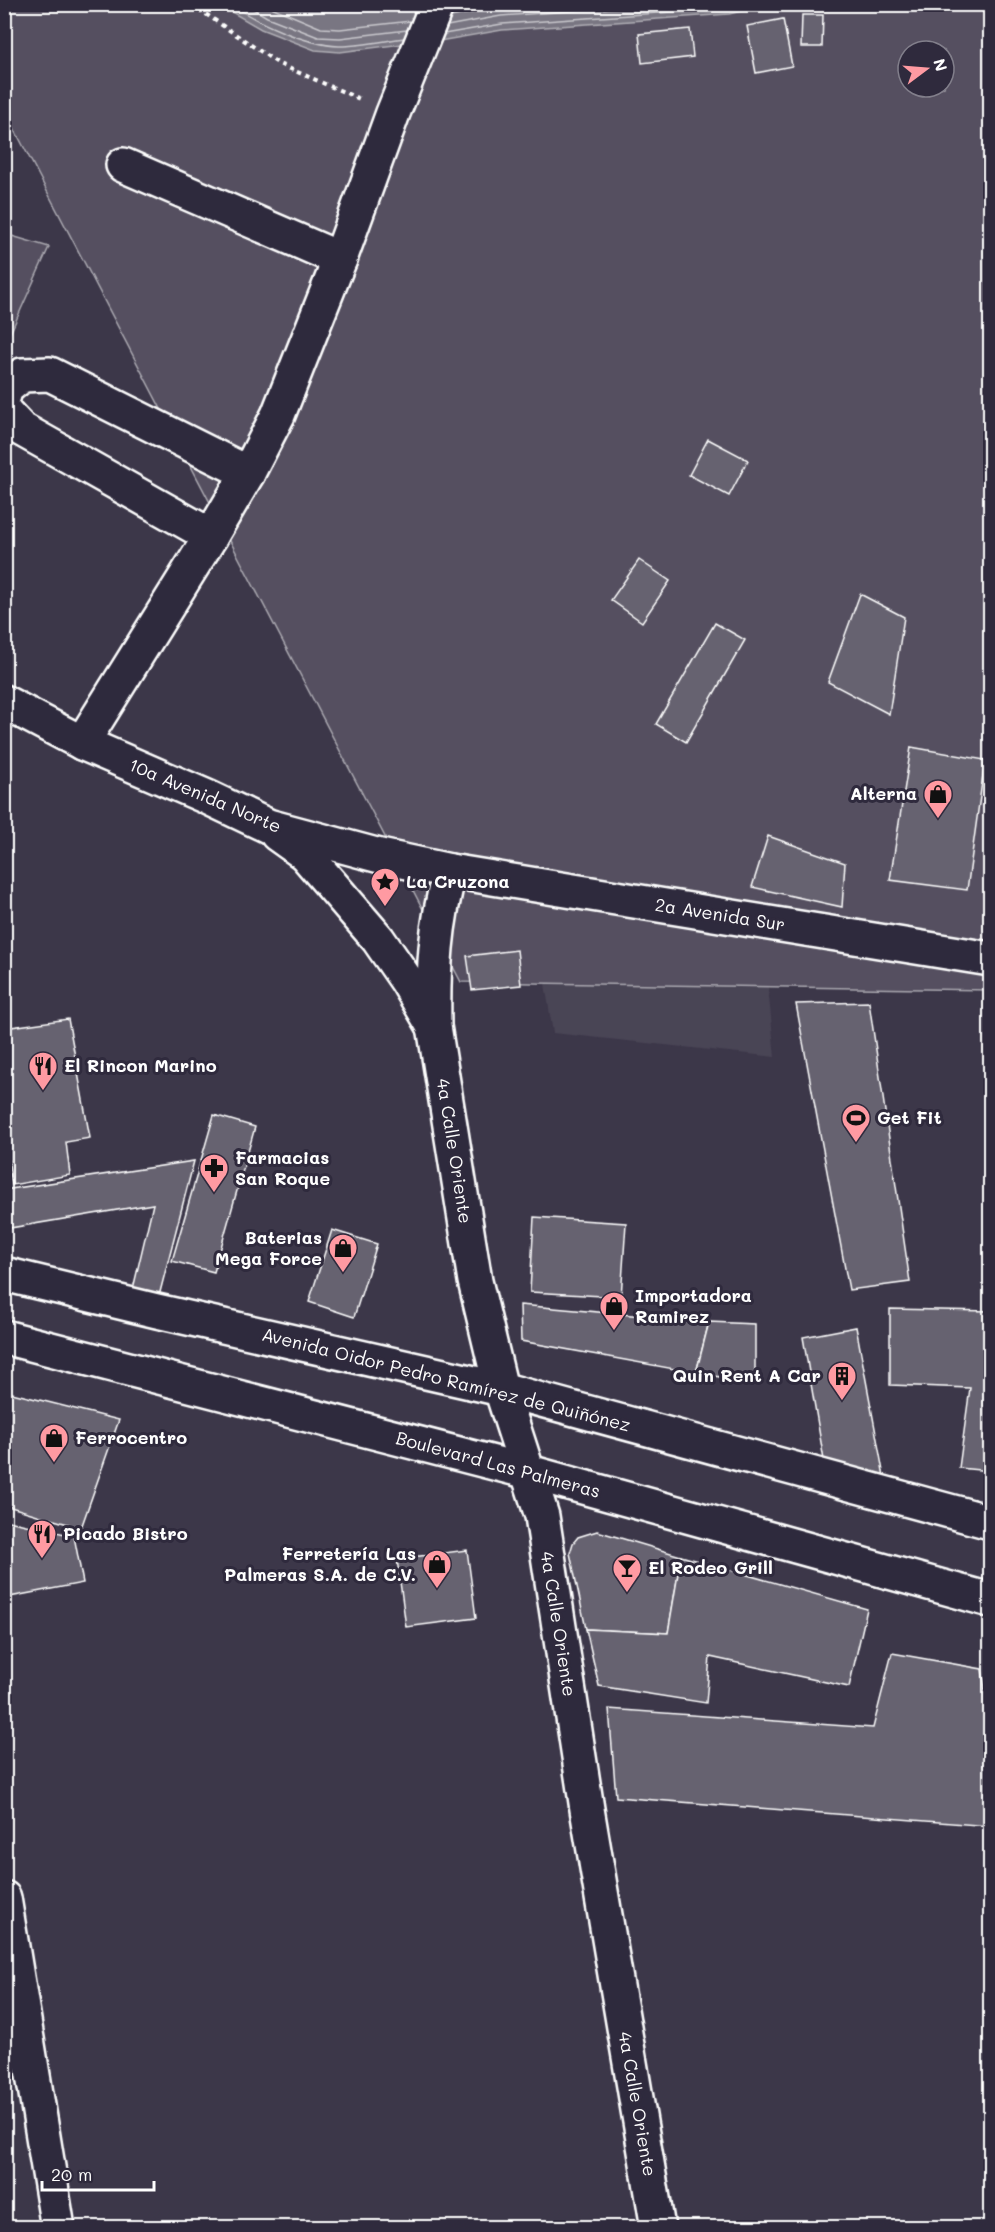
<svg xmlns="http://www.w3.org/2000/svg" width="995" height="2232" viewBox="0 0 995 2232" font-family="Mali,sans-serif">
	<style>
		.built { fill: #494455 }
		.green { fill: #555060; stroke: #aaa8b0; stroke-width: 1.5; fill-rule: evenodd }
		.water { fill: #797682; stroke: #afadb4; stroke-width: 1.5 }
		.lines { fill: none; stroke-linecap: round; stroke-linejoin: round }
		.shore { stroke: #c9c8cd; stroke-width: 1.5 }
		.building { fill: #666270; stroke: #fff; stroke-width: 1.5 }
		.minor-casing { stroke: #fff; stroke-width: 38 }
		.major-casing { stroke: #fff; stroke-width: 38 }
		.path { stroke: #fff; stroke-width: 4; stroke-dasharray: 4.5 4.5; stroke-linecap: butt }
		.minor { stroke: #2f2a3d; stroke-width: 33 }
		.major { stroke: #2f2a3d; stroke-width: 33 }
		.labels { text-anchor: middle; stroke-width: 6; stroke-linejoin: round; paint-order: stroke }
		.poi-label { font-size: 18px; font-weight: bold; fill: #fff; stroke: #2f2a3d; text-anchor: start }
		.street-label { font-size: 18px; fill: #fff; stroke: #2f2a3d }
	</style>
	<rect width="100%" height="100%" fill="#3c3749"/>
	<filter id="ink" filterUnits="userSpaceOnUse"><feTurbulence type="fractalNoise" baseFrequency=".0167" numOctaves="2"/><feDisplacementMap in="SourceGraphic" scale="12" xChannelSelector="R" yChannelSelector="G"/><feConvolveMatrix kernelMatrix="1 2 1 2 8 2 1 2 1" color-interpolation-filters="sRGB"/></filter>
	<g filter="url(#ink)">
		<!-- built -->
		<path class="built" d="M538,941L767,977L775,1057L553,1033Z"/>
		<!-- green -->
		<g class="green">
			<path d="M4,5H990V990L461,982L5,111ZM908,51H944V87H908Z"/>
			<path d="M5,234L49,247L5,345L4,234Z"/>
		</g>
		<!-- water -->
		<path class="water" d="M223,5H767L729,14L502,30L428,43H410L340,52L315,50L261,29L228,10Z"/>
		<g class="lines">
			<!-- shore -->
			<g class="shore">
				<path d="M231,4C257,23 307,45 339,46C360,46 383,41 404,38"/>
				<path d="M245,4L267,17L318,37L340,38L407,30"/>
				<path d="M264,4L321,28L340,29L411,21"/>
				<path d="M451,17L499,7L540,4"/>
				<path d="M447,26L501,16L668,4"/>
				<path d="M444,34L502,24L728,8L742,4"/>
			</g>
		</g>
		<!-- building -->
		<g class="building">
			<path d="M802,15H823L822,47H801Z"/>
			<path d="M783,19L792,66L756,73L747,26Z"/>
			<path d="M690,29L693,57L642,63L639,34Z"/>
			<path d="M708,439L748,460L729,496L689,475Z"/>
			<path d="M639,560L670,581L642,622L611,600Z"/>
			<path d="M860,594L904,617L889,714L828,682Z"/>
			<path d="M715,623L745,640L686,742L656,724Z"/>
			<path d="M911,747L985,760L967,890L890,880Z"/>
			<path d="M768,836L845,863L842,907L752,887Z"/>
			<path d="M517,950L521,985L472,990L467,956Z"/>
			<path d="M869,1002L910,1282L849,1290L796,1004Z"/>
			<path d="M68,1019L90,1138L66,1142L70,1175L12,1185L4,1131V1028Z"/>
			<path d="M214,1115L255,1127L214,1272L172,1261Z"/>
			<path d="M194,1161L159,1296L133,1289L153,1204L4,1229V1190Z"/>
			<path d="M534,1217L626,1223L621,1297L530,1292Z"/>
			<path d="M332,1230L377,1244L354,1317L309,1302Z"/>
			<path d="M520,1305L709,1322L696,1373L521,1341Z"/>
			<path d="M890,1309L990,1311V1471L959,1468L970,1388L890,1385Z"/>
			<path d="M709,1322L755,1324V1383L696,1373Z"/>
			<path d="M856,1327L886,1487L825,1466L803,1337Z"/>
			<path d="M4,1391L119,1420L81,1528L4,1505Z"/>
			<path d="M4,1520L74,1536L83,1583L4,1598Z"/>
			<path d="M597,1531L681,1556L668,1633L586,1629L570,1553L573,1543L578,1537Z"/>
			<path d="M467,1550L476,1618L406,1627L397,1559Z"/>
			<path d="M681,1556L867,1609L849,1687L710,1657L706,1703L599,1686L586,1629L668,1633Z"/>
			<path d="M892,1653L982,1669L990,1726V1826L616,1797L609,1709L873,1728Z"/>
		</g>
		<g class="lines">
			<!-- minor casing -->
			<g class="minor-casing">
				<g id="minor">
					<path d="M123,165L340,259"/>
					<path d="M4,395L5,389L22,375L50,374L248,473"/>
					<path d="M4,411L21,429L211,536"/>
					<path d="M4,702L82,743L207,797L268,826L380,856L450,871L990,959"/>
					<path d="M82,743L211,536L248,473L278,415L340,259L393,113L437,4"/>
					<path d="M277,834L305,854L378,939L407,981L433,1025"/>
					<path d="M450,871C435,926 433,970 434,1026L475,1281L501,1389L542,1516L587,1809L658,2228"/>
					<path d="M4,1898L58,2228"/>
				</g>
			</g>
			<!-- major casing -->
			<g class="major-casing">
				<g id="major">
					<path d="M4,1274L157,1311L501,1389L990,1522"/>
					<path d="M4,1337L529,1472L990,1600"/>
				</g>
			</g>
			<!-- path -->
			<path class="path" d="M191,4L279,64L362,100"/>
			<!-- minor -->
			<use href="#minor" class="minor"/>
			<!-- major -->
			<use href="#major" class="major"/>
		</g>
	</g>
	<!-- icons -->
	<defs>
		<g id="shop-pin" transform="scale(1.5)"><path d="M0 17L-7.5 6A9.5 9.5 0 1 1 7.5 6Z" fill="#ff9aa2" stroke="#2f2a3d"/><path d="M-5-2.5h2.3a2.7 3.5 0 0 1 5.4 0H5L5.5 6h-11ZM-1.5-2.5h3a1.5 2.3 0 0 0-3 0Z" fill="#111"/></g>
		<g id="sight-pin" transform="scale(1.5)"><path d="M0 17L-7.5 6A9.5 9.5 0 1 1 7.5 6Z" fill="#ff9aa2" stroke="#2f2a3d"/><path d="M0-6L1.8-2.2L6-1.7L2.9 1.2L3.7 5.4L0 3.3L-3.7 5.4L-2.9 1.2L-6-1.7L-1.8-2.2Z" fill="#111"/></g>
		<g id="restaurant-pin" transform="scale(1.5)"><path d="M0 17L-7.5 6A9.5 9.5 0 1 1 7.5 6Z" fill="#ff9aa2" stroke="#2f2a3d"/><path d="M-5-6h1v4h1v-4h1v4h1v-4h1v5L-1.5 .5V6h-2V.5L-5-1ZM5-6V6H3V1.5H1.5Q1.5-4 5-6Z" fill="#111"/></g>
		<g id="stadium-pin" transform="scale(1.5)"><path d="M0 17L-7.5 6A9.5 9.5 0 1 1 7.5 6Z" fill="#ff9aa2" stroke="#2f2a3d"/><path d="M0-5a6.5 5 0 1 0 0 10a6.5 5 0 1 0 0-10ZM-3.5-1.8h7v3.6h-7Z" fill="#111"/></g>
		<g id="pharmacy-pin" transform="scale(1.5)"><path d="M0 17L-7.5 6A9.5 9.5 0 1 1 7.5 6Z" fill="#ff9aa2" stroke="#2f2a3d"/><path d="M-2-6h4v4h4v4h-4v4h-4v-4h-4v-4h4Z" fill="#111"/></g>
		<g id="building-pin" transform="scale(1.5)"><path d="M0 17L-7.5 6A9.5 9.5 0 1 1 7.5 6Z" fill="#ff9aa2" stroke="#2f2a3d"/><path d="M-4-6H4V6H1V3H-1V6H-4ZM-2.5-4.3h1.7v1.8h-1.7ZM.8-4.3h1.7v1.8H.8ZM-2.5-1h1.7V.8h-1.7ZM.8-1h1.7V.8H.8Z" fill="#111"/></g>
		<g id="bar-pin" transform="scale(1.5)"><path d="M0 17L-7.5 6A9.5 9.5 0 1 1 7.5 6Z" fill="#ff9aa2" stroke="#2f2a3d"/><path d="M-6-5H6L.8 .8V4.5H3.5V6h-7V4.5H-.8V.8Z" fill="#111"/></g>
	</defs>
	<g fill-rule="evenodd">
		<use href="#shop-pin" x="938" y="794"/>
		<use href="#sight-pin" x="385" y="882"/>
		<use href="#restaurant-pin" x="43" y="1066"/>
		<use href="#stadium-pin" x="856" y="1118"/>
		<use href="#pharmacy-pin" x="214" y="1168"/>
		<use href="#shop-pin" x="343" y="1248"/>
		<use href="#shop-pin" x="614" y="1306"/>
		<use href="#building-pin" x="842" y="1376"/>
		<use href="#shop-pin" x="54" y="1438"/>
		<use href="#restaurant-pin" x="42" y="1534"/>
		<use href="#shop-pin" x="437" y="1564"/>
		<use href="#bar-pin" x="627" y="1568"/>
	</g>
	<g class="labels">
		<!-- poi labels -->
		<g class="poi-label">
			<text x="917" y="800" text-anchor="end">Alterna</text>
			<text x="406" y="888">La Cruzona</text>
			<text x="64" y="1072">El Rincon Marino</text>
			<text x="877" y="1124">Get Fit</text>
			<text x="235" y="1164">Farmacias<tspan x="235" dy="21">San Roque</tspan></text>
			<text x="322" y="1244" text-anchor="end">Baterias<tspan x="322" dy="21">Mega Force</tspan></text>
			<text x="635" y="1302">Importadora<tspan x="635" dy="21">Ramirez</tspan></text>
			<text x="821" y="1382" text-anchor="end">Quin Rent A Car</text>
			<text x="75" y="1444">Ferrocentro</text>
			<text x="63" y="1540">Picado Bistro</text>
			<text x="416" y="1560" text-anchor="end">Ferretería Las<tspan x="416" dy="21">Palmeras S.A. de C.V.</tspan></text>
			<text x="648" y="1574">El Rodeo Grill</text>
		</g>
		<!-- street labels -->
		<g class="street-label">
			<text transform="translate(205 796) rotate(23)" y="6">10a Avenida Norte</text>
			<text transform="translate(720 915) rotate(9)" y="6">2a Avenida Sur</text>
			<text transform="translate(454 1151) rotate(81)" y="6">4a Calle Oriente</text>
			<text transform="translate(446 1380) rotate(14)" y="6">Avenida Oidor Pedro Ramírez de Quiñónez</text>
			<text transform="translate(498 1465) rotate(15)" y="6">Boulevard Las Palmeras</text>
			<text transform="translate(558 1624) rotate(81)" y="6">4a Calle Oriente</text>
			<text transform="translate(637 2104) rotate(80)" y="6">4a Calle Oriente</text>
		</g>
	</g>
	<!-- margin -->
	<rect width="995" height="2232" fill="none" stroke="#2f2a3d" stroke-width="24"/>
	<rect x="12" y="12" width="971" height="2208" fill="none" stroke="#fff" stroke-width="2" filter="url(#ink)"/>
	<!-- north arrow -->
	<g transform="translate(926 69) rotate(74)"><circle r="28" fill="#2f2a3d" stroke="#827f8b" stroke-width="1.5"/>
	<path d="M0-4.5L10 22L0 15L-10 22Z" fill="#ff9aa2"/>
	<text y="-9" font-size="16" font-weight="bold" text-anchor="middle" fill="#ffffff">N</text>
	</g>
	<!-- scale -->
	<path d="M42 2181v9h112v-9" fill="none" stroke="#ffffff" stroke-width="3"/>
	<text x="51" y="2181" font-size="18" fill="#ffffff" stroke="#2f2a3d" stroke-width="4.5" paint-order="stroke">20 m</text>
</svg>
